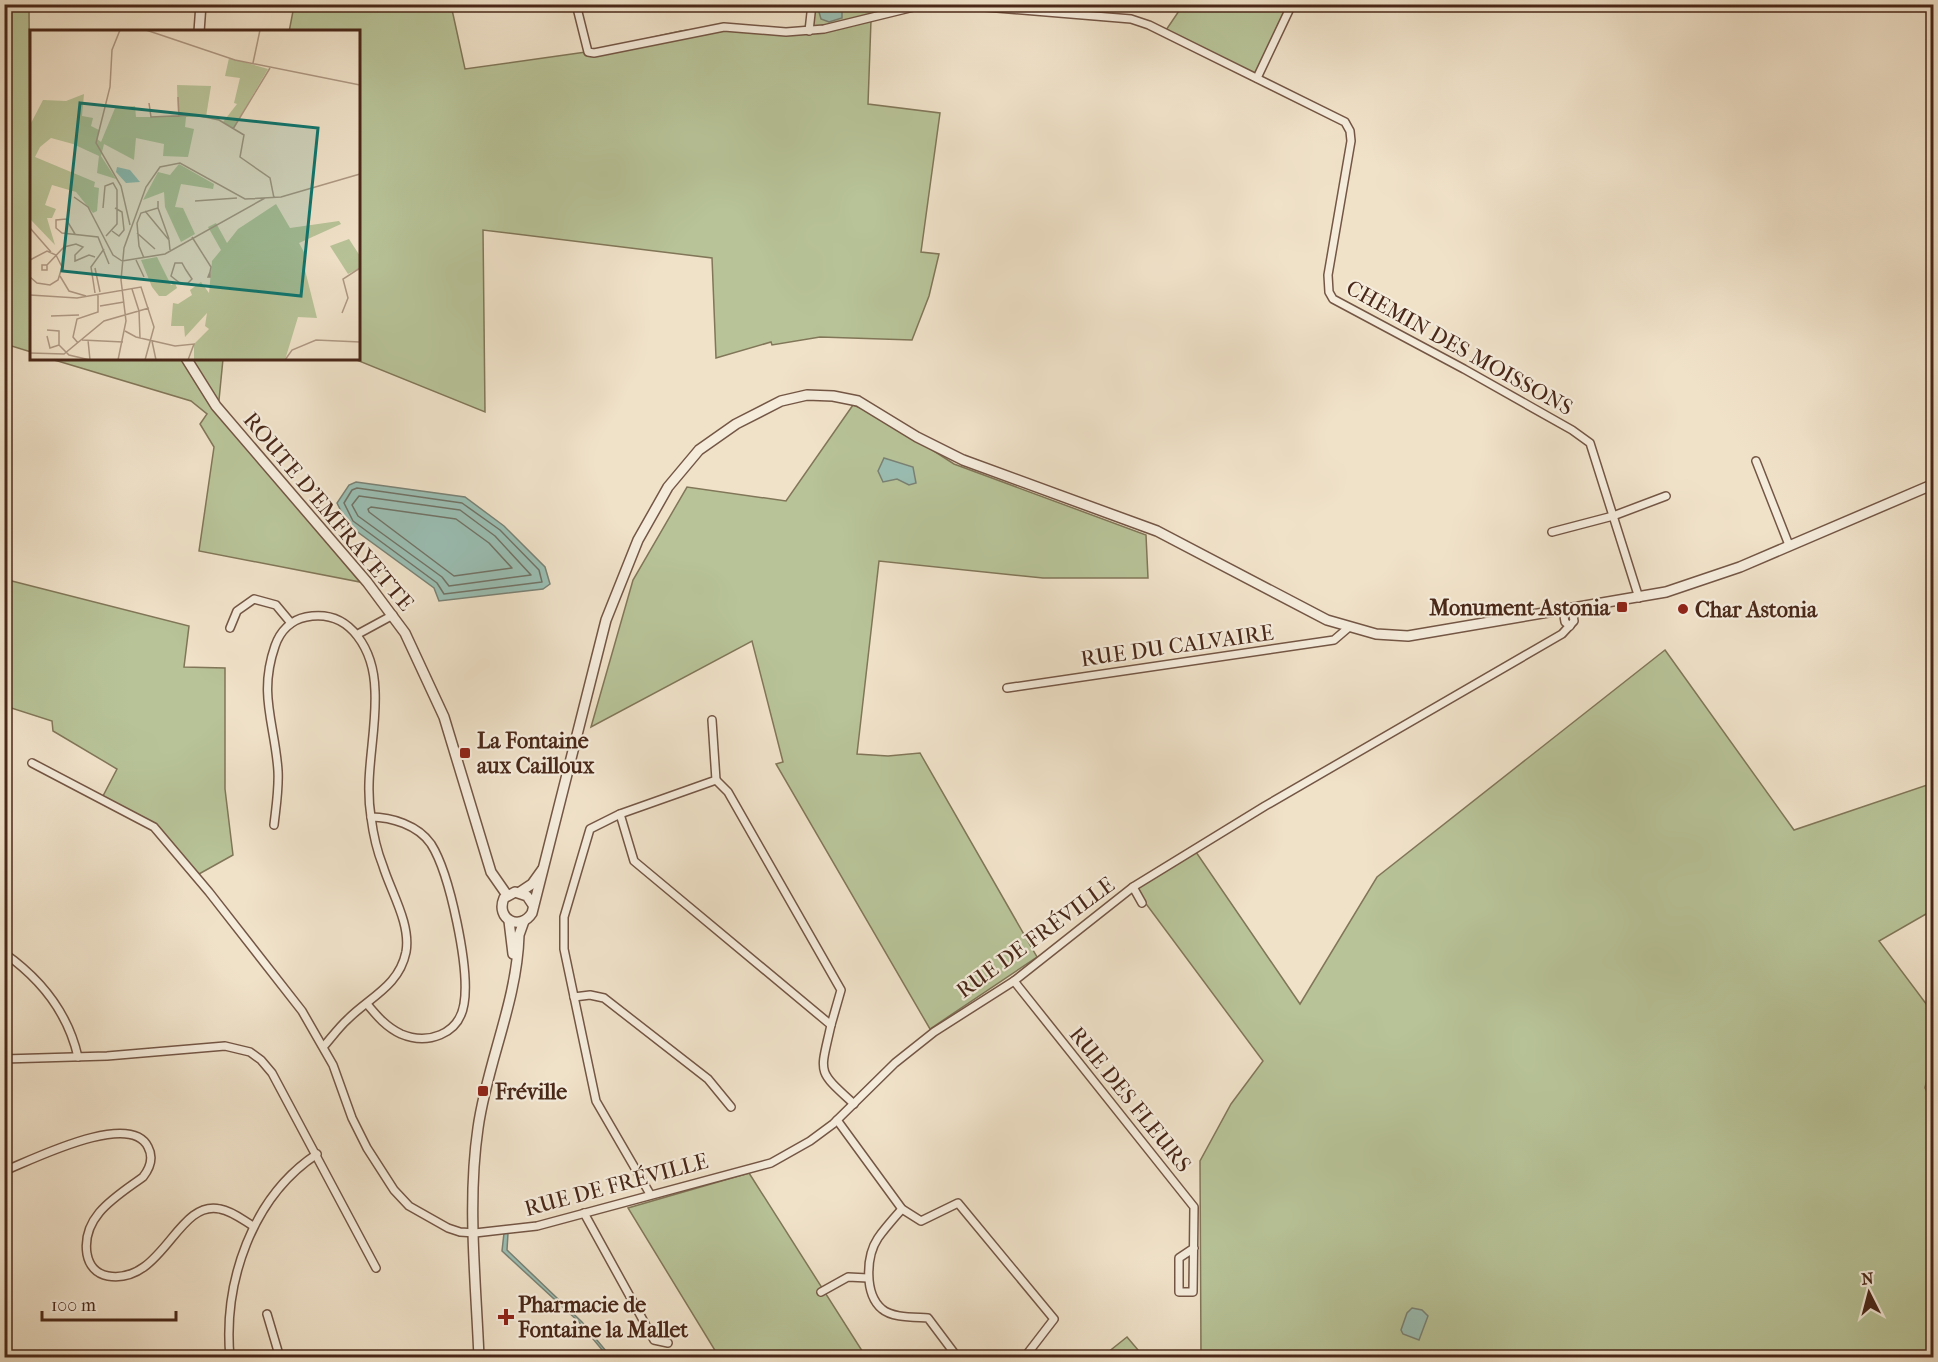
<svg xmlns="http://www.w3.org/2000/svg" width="1938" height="1362" viewBox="0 0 1938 1362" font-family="'IM FELL French Canon',serif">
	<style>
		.green { fill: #b8c398; stroke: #817658; stroke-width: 1.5 }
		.water { fill: #9abeb3; stroke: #7a8275; stroke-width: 1.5 }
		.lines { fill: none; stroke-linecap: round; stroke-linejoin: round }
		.shore { stroke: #727366; stroke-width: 1.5 }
		.minor-casing { stroke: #745645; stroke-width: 10 }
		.tertiary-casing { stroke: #745645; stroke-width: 12 }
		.minor { stroke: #f5ecdc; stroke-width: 7 }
		.tertiary { stroke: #f5ecdc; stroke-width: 9 }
		.poi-dot { fill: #8f2418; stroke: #f5ecdc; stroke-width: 2 }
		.labels { text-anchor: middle; stroke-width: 4.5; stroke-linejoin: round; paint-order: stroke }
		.street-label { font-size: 22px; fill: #4a2819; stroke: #f5ecdc }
		.poi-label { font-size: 22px; font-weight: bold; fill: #4a2819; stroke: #f5ecdc; text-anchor: start }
		.inset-road { fill: none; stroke: #ae9883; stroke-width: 1.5 }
		.view { fill: #0f766e; fill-opacity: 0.15; stroke: #0f766e; stroke-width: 3 }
		.inset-edge { fill: none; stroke: #4a2819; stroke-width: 3 }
	</style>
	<rect width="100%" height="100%" fill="#f0e2c9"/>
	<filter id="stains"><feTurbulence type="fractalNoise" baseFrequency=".00333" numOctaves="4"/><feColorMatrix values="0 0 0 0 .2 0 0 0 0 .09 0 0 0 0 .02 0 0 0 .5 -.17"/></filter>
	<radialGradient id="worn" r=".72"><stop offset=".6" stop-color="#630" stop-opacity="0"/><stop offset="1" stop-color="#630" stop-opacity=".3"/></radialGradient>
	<!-- green -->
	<g class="green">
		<path d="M358,4L451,5L465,69L586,52L681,31L728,25L774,30L806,27L809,5H1025L1017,11L932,6L871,20L868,104L940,113L921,252L939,254L929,296L912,340L820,337L772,345L771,342L716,358L712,258L483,230L485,412L354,359L358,358V32H289L293,11H340Z"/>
		<path d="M4,5H29L31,352L5,344Z"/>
		<path d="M1183,5H1287L1253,80L1164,33Z"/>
		<path d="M51,359H223L219,400L214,407L360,582L199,551L214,447L200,424L207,414L191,401Z"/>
		<path d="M853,405L878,415L954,464L1146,535L1148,578H1043L879,561L857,754L888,756L920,753L1037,957L930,1029L776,764L783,762L752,641L591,727L633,580L687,487L786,501Z"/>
		<path d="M4,579L189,626L184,667L225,668V789L233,855L199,874L154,825L103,796L117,769L53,731L52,721L5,706Z"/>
		<path d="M1665,650L1794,830L1933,783V910L1879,941L1933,1013V1051L1925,1088L1934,1105L1933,1357H1201L1200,1161L1231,1104L1263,1061L1135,889L1196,852L1300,1004L1377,877Z"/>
		<path d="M749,1173L866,1357H719L628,1208Z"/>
		<path d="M1127,1337L1144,1357H1102Z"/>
	</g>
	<!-- water -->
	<g class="water">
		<path d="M821,5H842V18L829,22L821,19L819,12Z"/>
		<path d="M884,458L913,467L916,483L909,485L897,479L883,482L878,471Z"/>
		<path d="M356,482L465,497L504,526L545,567L550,584L543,589L439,601L434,588L348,525L337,503L349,485Z"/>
		<path d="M504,1233H508L507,1250L582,1322L611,1357H608L579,1322L502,1251Z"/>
		<path d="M1412,1308L1422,1310L1428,1316L1419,1340L1403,1334L1401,1330L1407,1313Z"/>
	</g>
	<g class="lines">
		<!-- shore -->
		<g class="shore">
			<path d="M357,488L462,503L500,530L539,570L542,582L444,594L437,583L353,521L344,503L352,490Z"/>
			<path d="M359,496L460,510L495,536L531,575L449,586L442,577L358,516L352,505Z"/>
			<path d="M371,507L456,519L489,543L512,568L454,576L369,512L368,509Z"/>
		</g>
		<!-- minor casing -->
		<g class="minor-casing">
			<g id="minor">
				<path d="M576,4L588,52L594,53L724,27L786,32L824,29L926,4"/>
				<path d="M948,4L1131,19L1149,25L1345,122L1350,131L1351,141L1328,275L1329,292L1333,299L1464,369L1572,430L1590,443L1639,598"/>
				<path d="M809,31L812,4"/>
				<path d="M1257,78L1292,4"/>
				<path d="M1756,461L1789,545"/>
				<path d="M1552,532L1613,516L1666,496"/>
				<path d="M1563,610L1565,622L1570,626"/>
				<path d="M230,628L237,611L254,599L276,605L291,623"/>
				<path d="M358,634L393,615"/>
				<path d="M1007,688L1334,640L1348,628"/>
				<path d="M32,763L154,827L209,892L302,1011L333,1065L352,1118L367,1148L394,1190L409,1206L448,1228L460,1232L475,1233L537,1226L771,1163L810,1141L833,1124L895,1063L934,1032L1014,981L1133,887L1265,806L1562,634L1574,621L1572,609"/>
				<path d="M716,780L728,792L841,990L831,1025"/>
				<path d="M620,814L634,861L831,1025C820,1075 816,1069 854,1104"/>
				<path d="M274,825C276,807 279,789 278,771C275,724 258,695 275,646C280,631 291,620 306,617C352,608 374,652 375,691C377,733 364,775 371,817C373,833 377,851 383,866C391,892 411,924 406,952C399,986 370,997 348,1019C339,1027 332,1037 324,1046"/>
				<path d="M1133,887L1142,903"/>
				<path d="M4,953C41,979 68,1013 78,1057"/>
				<path d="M1014,981L1194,1207L1193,1292H1179V1258L1194,1248"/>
				<path d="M574,997L590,995L604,998L708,1079L731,1107"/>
				<path d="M367,1004C377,1016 386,1027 401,1034C427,1045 459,1035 464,1004C470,969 450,874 431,844C418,825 391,817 371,817"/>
				<path d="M4,1059L107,1056L225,1046L250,1052L261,1060L272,1073L376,1268"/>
				<path d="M837,1120L902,1209L921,1221L958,1203L1054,1319L1024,1358"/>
				<path d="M4,1171C32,1160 130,1110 148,1147C154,1158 150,1168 143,1177C117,1196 81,1216 87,1254C89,1265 96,1274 108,1276C163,1285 177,1199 220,1209C232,1211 243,1220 253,1226"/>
				<path d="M650,1194L596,1101L564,949V917L590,829L620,814L716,780L712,720"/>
				<path d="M902,1209C894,1218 885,1228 878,1238C866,1256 864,1294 882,1309C892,1318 915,1317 928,1318L958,1358"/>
				<path d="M584,1213L654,1340L668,1343"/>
				<path d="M821,1292L848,1277L868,1278"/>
				<path d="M267,1314L280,1358"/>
				<path d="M230,1358C223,1282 252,1197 317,1154"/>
			</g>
		</g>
		<!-- tertiary casing -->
		<g class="tertiary-casing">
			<g id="tertiary">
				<path d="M199,32L201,4"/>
				<path d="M186,358L216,406L367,582L405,633L444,717L491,872L507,895"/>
				<path d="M520,892L532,884L542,870"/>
				<path d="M533,905L527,896L515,892L504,898C495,919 520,932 532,913L606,620L638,540L668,487L699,450L736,424L781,401L807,395L833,396L858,401L917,437L963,460L1157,531L1327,620L1376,634L1408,636L1666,592L1740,567L1934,484"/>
				<path d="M509,921L513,954"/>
				<path d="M479,1358C476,1282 467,1203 478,1128C487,1063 517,1002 519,935L524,921"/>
			</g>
		</g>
		<!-- minor -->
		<use href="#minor" class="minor"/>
		<!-- tertiary -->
		<use href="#tertiary" class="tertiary"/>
	</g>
	<!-- markers -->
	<g class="poi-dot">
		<rect x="1616" y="601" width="12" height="12" rx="3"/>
		<circle cx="1683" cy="609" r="6"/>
		<rect x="459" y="747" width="12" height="12" rx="3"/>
		<rect x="477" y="1085" width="12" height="12" rx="3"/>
		<path d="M503 1308h6v6h6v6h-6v6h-6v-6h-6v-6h6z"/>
	</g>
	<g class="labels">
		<!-- street labels -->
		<g class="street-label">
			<text transform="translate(1460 347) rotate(29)" y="8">CHEMIN DES MOISSONS</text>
			<text transform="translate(329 511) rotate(50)" y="8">ROUTE D'EMFRAYETTE</text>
			<text transform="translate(1177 645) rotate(-8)" y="8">RUE DU CALVAIRE</text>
			<text transform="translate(1035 937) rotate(-36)" y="8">RUE DE FRÉVILLE</text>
			<text transform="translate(1131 1099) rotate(51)" y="8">RUE DES FLEURS</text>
			<text transform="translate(616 1184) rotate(-15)" y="8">RUE DE FRÉVILLE</text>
		</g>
		<!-- poi labels -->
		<g class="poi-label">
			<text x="1610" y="615" text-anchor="end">Monument Astonia</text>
			<text x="1695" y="617">Char Astonia</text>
			<text x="477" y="748">La Fontaine<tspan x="477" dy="25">aux Cailloux</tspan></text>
			<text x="495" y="1099">Fréville</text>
			<text x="518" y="1312">Pharmacie de<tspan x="518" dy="25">Fontaine la Mallet</tspan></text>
		</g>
	</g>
	<!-- overview -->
	<g transform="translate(30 30)">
		<rect width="330" height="330" fill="#f0e2c9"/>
		<path d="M199,28L238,39L203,99L193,92L207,74L204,73L210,48L195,46ZM147,55L181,56L176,87H156L155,97L164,99L158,127L133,126L134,114L106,108L104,130L74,114L71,126L86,149L67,143L69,126L43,114L21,108L10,117L5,127L65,152L64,157L69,158L67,181L63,183L46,162L22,155L15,175L26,179L22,188H17L25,215L0,189V95L13,70L36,71L54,64L52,86L63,88L61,96L69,100L67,109L71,112L85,78L105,76L106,87H148ZM149,134L184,154L183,159L151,154L145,177L153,178L165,204L151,212L135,177L134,162L113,170L128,142L140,145ZM246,174L260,198L309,191L311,194L269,213L275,224L273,232L287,288L268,287L255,330H164V314L179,299L175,296L177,283L155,307L154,296H141L143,273L148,274L162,265L160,260L171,252L179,263L182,231L191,220L178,197L186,193L197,213L208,199ZM319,209L330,226V238L318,244L300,216ZM127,227L141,255L145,253L147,258L136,266H129L122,257L111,230Z" fill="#b8c398"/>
		<path d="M87,137L100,140L110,152L96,153L86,142Z" fill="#9abeb3"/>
		<path class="inset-road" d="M90,0L82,20L80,57L66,113L91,156L100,195M116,0L205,30L330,55M223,33L230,0M148,67L149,87M119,73L121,87L165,85L189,90L214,105L210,127L240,148L244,168M203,99L240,38M44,167L58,177L83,225L92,231M165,171L207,168M73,178L75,156L83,153L87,160V194L76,206M128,178L139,209M115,181L139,210L140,220M0,198L21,222M82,201L89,206L94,200L92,182L85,178M107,203L125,219M45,204L36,189L26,190V198L32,203L68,207L79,234M162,207L181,237L180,242V247H178L180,242M114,228L109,216L107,193L111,183L128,178V171M0,230L17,221L26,225L32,237L28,250L20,255L7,253L0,247M106,230L114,247M92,231L135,224L235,168M145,233H152L156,240L162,249L158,253L151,254L141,246ZM17,235V240H12V235H17L34,217L46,214L53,217L45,225V231L59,225L65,227M65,238L70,262M30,246L39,261L56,266M102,259L109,281L110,308M65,263L61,237L74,219M0,265L47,268L111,257L124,297L115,330M70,276L94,272M312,283L318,268L313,249L330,238M21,286L49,285M17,300L29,301V315L39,325L60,330M95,301L106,307L145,316L164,314L158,330M17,306L20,318L29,315M52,310L93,312M58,310L60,330M122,311L126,330M48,313L43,307L47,289L68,282V264M0,323L34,324L74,291L119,278M88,330L96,291L91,250L94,218L116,157L130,137L150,133L215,169L251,167L330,144M255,330L262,320L286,310L330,312"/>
		<path class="view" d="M50,73L288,98L271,266L32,241Z"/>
		<rect width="330" height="330" class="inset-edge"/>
	</g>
	<!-- margin -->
	<rect width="1938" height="1362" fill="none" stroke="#f0e2c9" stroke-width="24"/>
	<rect x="6" y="6" width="1926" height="1350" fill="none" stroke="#4a2819" stroke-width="3"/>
	<rect x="12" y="12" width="1914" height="1338" fill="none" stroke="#4a2819" stroke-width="1.5"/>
	<!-- north arrow -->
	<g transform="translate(1869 1293) rotate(354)" stroke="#f5ecdc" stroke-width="4.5" paint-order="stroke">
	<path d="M0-4.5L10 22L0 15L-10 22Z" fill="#4a2819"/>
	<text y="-9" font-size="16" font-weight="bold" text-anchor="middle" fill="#4a2819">N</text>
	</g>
	<!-- scale -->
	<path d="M42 1311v9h134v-9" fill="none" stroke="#4a2819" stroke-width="3"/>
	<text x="51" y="1311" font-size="18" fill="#4a2819" stroke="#f5ecdc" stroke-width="4.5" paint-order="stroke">100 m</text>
	<rect width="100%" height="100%" filter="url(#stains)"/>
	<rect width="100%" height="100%" fill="url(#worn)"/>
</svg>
